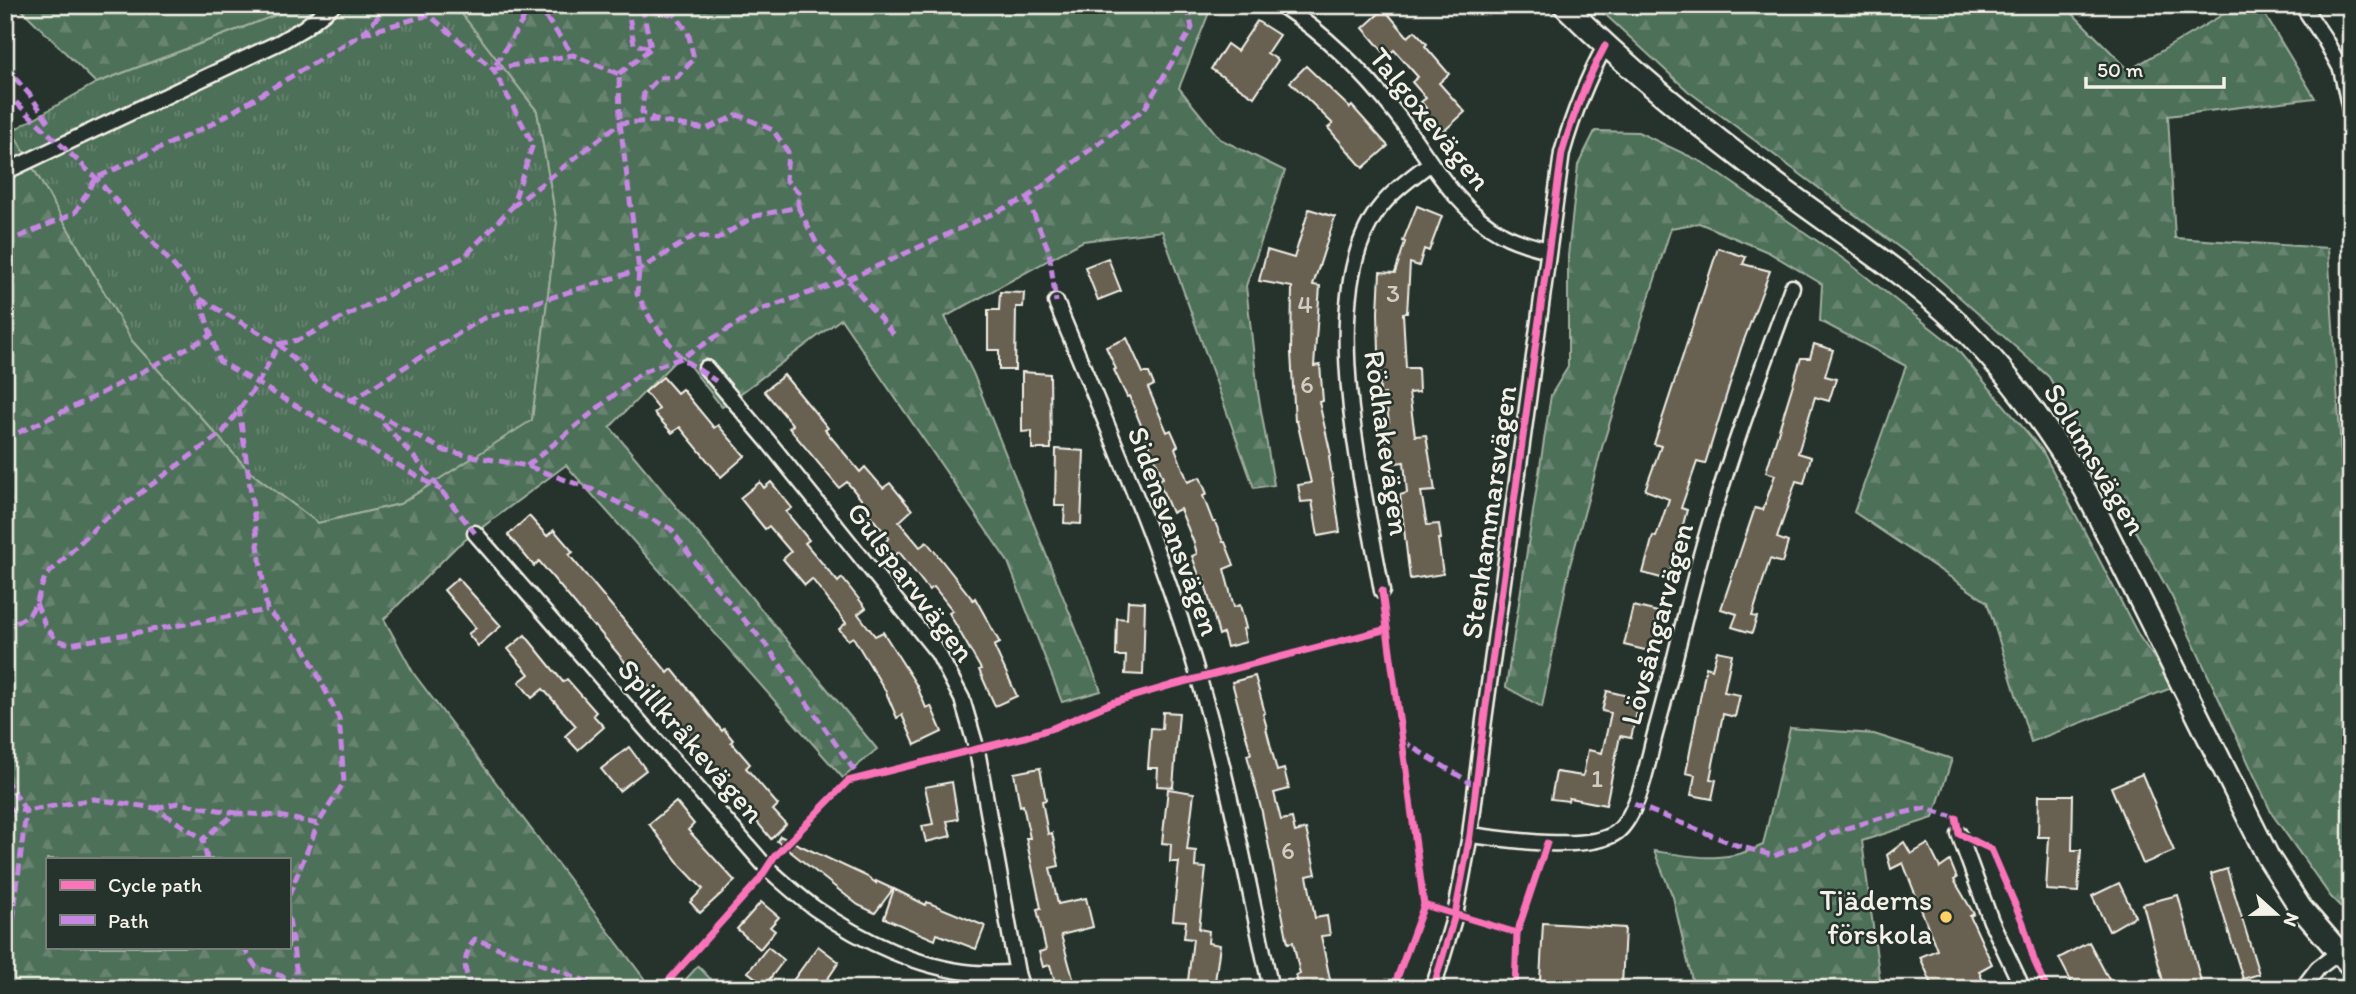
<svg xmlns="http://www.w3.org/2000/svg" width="2356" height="994" viewBox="0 0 2356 994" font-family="Itim,sans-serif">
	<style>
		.grass { fill: url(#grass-tufts); stroke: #a1b0a0; stroke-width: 2 }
		.forest { fill: url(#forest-firs); stroke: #a1b0a0; stroke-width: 2; fill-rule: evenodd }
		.building { fill: #686051; stroke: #f4f1e8; stroke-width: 2 }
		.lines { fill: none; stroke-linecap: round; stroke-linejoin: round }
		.minor-casing { stroke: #f4f1e8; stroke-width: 19 }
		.secondary-casing { stroke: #f4f1e8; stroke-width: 26 }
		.minor { stroke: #26332d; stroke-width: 14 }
		.secondary { stroke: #26332d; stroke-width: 21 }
		.quiet { stroke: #c787e3; stroke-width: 5; stroke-dasharray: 10 5; stroke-linecap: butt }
		.cycleway-casing { stroke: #26332d; stroke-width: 11 }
		.cycleway { stroke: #fb73b8; stroke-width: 7 }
		.poi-dot { fill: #ffd166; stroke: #26332d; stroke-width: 2.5 }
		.labels { text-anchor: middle; stroke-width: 5; stroke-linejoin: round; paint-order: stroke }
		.number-label { font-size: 26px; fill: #d1cdc2 }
		.street-label { font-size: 30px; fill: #f4f1e8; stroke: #26332d }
		.poi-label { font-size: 30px; fill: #f4f1e8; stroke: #26332d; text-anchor: end }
	</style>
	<defs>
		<pattern id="grass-tufts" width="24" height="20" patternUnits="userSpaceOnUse" patternTransform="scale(1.75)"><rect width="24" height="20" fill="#4e6f59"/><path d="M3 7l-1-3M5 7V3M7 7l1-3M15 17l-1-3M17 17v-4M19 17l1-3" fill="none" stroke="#688471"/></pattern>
		<pattern id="forest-firs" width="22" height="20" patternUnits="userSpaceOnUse" patternTransform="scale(1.75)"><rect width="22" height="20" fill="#4e6f59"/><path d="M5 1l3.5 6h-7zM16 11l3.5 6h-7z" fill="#688471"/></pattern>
	</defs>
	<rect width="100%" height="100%" fill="#26332d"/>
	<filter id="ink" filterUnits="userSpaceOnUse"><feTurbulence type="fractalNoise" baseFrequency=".0143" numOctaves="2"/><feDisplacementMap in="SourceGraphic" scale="14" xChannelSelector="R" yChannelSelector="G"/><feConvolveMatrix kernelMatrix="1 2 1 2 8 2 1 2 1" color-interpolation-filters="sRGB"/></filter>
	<g filter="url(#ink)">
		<!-- grass -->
		<path class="grass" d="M302,5H455L537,111L557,223L532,421L400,504L318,523L250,472L132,341L12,131L96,83Z"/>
		<!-- forest -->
		<g class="forest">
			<path d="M17,5H302L96,83Z"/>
			<path d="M455,5H1212L1179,88L1220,139L1285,171L1246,286L1258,393L1274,485L1254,488L1162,231L1083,241L945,317L973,373L1101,691L1062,702L1008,562L841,319L722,407L681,355L610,427L877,749L843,778L566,465L457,546L384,619L414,674L649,985L646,989H5V125L12,131L132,341L250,472L318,523L400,504L532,420L557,223L537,111ZM47,859H289V947H47Z"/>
			<path d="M1595,5H2064L2129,70L2239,5H2259L2315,98L2168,116L2175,238L2328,248L2351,608V917L2331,897L2272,814L2172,597L2049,377L1927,268L1688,91Z"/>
			<path d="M1595,131L1638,132L1702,162L1845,260L1955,347L2042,450L2139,636L2174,687L2031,742L1987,602L1854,512L1906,366L1820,321L1822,284L1768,252L1699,223L1671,228L1603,444L1570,565L1542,707L1506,687L1551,395L1568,367V256L1578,165Z"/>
			<path d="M1790,728L1874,734L1952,759L1933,818L1862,841L1881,989H1694L1673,897L1654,851C1695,857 1725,864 1763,845Z"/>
			<path d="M698,966L720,989H677Z"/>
		</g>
		<!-- building -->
		<g class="building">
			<path d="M1384,9L1408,37L1415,31L1427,44L1425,46L1449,74L1439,83L1465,112L1444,131L1435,121L1431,125L1421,113L1426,108L1421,102L1426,98L1412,82L1418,77L1394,50L1387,56L1363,28Z"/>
			<path d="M1257,21L1279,35L1267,53L1278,60L1254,97L1211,69L1227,44L1237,51Z"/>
			<path d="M1306,66L1350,108L1352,106L1388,146L1363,168L1328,128L1333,124L1290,82Z"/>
			<path d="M1417,206L1442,216L1429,251L1424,249L1419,266L1410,263L1407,313H1403L1406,368H1418L1419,392L1409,393L1415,436L1426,435L1435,491L1421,492L1427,525L1439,524L1441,539H1438L1443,574L1410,579L1400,495L1407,493L1404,462L1389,464L1384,423L1389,422L1385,394L1380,395L1378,312L1380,272L1395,273L1405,242L1403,241Z"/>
			<path d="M1309,209L1335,217L1313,285L1320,286L1314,366L1320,365L1323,401L1319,402L1331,455L1329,456L1340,532L1318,536L1312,501L1301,502L1298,485L1311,483L1297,421H1295L1291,353L1292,287L1259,281L1267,250L1294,258Z"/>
			<path d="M1718,248L1746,257L1743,264L1770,271L1741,348L1705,464L1697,462L1681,508L1687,510L1668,580L1643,573L1653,536L1656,537L1669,499L1645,490L1661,446L1654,444Z"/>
			<path d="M1108,258L1121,291L1098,300L1085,267Z"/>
			<path d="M1000,292L1024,293L1023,307H1016L1015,370H999V350H988V310H999Z"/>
			<path d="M1127,338L1143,373H1149L1154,385L1148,388L1167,432L1171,430L1178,446L1175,448L1188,482L1200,477L1207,494L1203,496L1213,522H1215L1223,542H1225L1234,565L1224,569L1234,607L1240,605L1246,628L1243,629L1246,642L1227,647L1223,633L1219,635L1203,576L1200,578L1192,556L1197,554L1194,543L1180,509L1172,513L1158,480L1163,478L1129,396L1127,397L1114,370L1116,369L1106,347Z"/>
			<path d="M1814,344L1833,350L1825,376L1836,379L1829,401L1815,397L1798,453L1811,457L1804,483L1796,481L1777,538L1788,542L1782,563L1770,559L1752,616L1757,617L1752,633L1732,627L1737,614L1721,609L1755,508L1763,510L1775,475L1766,472L1801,358H1810Z"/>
			<path d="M1022,372L1050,374L1051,449H1032V431L1022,432Z"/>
			<path d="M784,375L828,428L825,430L860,472L865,467L883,488L890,483L912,510L899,522L920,547L927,542L973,600L975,598L1000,643L994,646L1017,696L995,706L979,670L981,669L949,613L953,611L934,587L929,590L899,552L890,559L880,547L889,538L862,506L865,504L847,482L839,488L789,428L793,425L764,391Z"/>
			<path d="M663,377L677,393L682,389L714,428L718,425L745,456L721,477L680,427L672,433L654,413L659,409L645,392Z"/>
			<path d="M1056,449L1084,451L1081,524L1064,523L1065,506H1055Z"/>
			<path d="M760,482L764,488L771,482L792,508L786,512L809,540L805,543L838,582L842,578L866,608L858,614L875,636L883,632L917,686L926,708L931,706L942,732L915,745L902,715L897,718L885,690L853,637L848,640L839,629L846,623L812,579L805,585L783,559L791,552L769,526L765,529L740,498Z"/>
			<path d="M529,516L547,536L554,530L573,552L569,555L668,673L672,669L722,731L724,729L733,740L731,742L750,764L746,768L778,805L773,810L786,824L771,839L717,773L715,775L689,746L693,742L642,678L640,680L595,626L594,627L539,561L534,566L508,535Z"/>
			<path d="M458,578L501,626L478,646L468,634L476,628L444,590Z"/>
			<path d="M1128,601L1145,602L1143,675L1125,674L1126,656H1116L1117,618L1127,619Z"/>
			<path d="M1633,606L1658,612L1654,631L1659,632L1655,648L1649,647V651L1624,645Z"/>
			<path d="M525,635L563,682L567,679L596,712L593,715L604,727L578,750L565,736L576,726L543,689L532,698L519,682L529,674L508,649Z"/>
			<path d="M1717,651L1732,654L1724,692L1740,695L1735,717L1723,714L1710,779L1716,780L1712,799L1691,795L1695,775L1686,773L1706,667L1712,669Z"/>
			<path d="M1255,676L1265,713L1263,714L1267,728H1266L1277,771L1284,769L1289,789L1274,793L1281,820L1292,818L1295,832L1306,829L1316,874L1307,876L1315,918L1327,916L1330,935L1321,936L1332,989H1299L1296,975L1300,974L1293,942L1288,943L1262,812L1247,755L1251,754L1232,682Z"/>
			<path d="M1607,691L1640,699L1631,738L1620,736L1606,805L1569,798L1568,801L1551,799L1556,772L1583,776L1588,750L1602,753L1611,713L1602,711Z"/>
			<path d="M1163,712L1179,713L1173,787L1157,786L1158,768H1148L1151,728L1162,729Z"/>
			<path d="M629,747L646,770L619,791L601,769Z"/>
			<path d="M1040,768L1046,800L1042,801L1048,834L1052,833L1059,866L1050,868L1058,904L1086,898L1093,927L1061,935L1076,989H1057L1050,965L1043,967L1039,952L1046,950L1037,909L1041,908L1026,838H1030L1023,805L1020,806L1014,773Z"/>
			<path d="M2142,774L2174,851L2143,864L2111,787Z"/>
			<path d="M952,782L958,819L947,821L951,836L926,842L922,826L933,824L925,787Z"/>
			<path d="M1168,789L1194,793L1187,850L1196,851L1195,867L1206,868L1199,929L1209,931L1208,943L1220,945L1214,989H1187L1193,939L1184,938L1186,921L1173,920L1179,862H1170L1171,844L1162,843Z"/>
			<path d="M2039,795H2073L2072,850H2081L2078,892L2046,890L2049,837H2038Z"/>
			<path d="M676,802L694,824L688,830L735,881L700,913L690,902L703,889L681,866L649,824Z"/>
			<path d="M780,836L868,877L876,883V881L893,889L875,913L858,905L777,841Z"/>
			<path d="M1904,842L1911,854L1928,844L1940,868L1950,861L1957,878L1954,880L1974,914L1970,916L1992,964L1979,971L1986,989H1934L1920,957L1937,950L1903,863L1891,869L1887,855Z"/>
			<path d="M2227,869L2259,974L2243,979L2211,874Z"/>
			<path d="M2119,883L2135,916L2109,931L2092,896Z"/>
			<path d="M894,889L926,905L927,902L985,926L976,949L937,934L935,940L884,918Z"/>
			<path d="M2178,895L2203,989H2165L2143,904Z"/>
			<path d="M761,902L779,917L770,927L775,931L760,949L737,929Z"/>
			<path d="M1543,923L1625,928L1622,985L1540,980Z"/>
			<path d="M2089,942L2114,989H2075L2059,958Z"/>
			<path d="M818,946L839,962L821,989H802L792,982Z"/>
			<path d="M768,947L784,960L765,985L748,972Z"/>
		</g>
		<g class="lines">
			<!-- minor casing -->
			<g class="minor-casing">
				<g id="minor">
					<path d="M1281,5C1326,35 1364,72 1397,115C1429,157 1454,208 1502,234C1516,242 1533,246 1548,250"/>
					<path d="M2302,5L2324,38L2341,69L2351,114"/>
					<path d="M5,172L280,42L304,28L333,5"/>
					<path d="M1056,302C1107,426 1162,550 1199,679C1229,781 1248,885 1271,989"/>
					<path d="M706,368L767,440L938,653L962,699L977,750L1017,973L1022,989"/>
					<path d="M475,533L767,868C783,882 799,897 816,909C862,941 919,968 974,973C988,974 1003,973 1017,973"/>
					<path d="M1382,591C1365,491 1314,296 1378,210C1392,191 1411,178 1429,164"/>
					<path d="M1959,834L1991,921L2023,989"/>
					<path d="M1470,835C1504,839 1589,853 1617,832C1639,814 1648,760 1655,734C1673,671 1686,607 1704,544C1729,457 1761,372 1792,287"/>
					<path d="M1433,989L1455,915L1470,835L1484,720L1562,153C1573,115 1586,81 1605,46"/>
					<path d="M2302,989L2318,968L2338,953"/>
				</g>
			</g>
			<!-- secondary casing -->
			<g class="secondary-casing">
				<path id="secondary" d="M1564,5C1632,73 1707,133 1784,190C1838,230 1895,267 1945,311C2002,363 2047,425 2086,491L2268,857L2300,907L2351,966"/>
			</g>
			<!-- minor -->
			<use href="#minor" class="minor"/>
			<!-- secondary -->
			<use href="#secondary" class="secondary"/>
			<!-- quiet -->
			<g class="quiet">
				<path d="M532,5L493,69L573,55L619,74L620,123L639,270L637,294L651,320L681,358L716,381"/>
				<path d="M537,5L573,55"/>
				<path d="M631,5L628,10L634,44L651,48L643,11L674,14L688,32L694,59L677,77L659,78L644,93L642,112L658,121"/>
				<path d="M362,34L389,5"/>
				<path d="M5,67L30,95L51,126"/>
				<path d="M619,74L651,48"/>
				<path d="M5,92L96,178L182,275L200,299L219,361L441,490"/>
				<path d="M1027,198L1049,251L1056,302"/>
				<path d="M798,207L817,244L896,337"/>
				<path d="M5,243L75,213L96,178L212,124L362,34L429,15L493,69L533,144L512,207L464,257L298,340L279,344L258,383L223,432L101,522L45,577L36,603L29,615L5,629"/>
				<path d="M200,299L279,344L314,380L445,451L527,466L591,489L671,529L697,565L767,646L859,777"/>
				<path d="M350,401L482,319L639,270L696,235L717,239L755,216L798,207L799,193L786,180L788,152L773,130L738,115L706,129L658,121L620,123L512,207"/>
				<path d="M383,423L416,459L475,533"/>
				<path d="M5,439L96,396L210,336"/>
				<path d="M527,466L642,372L681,358L758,311L849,279L1027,198L1145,108L1192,28L1187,5"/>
				<path d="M36,603L45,625L56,640L70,644L267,610"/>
				<path d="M1402,741L1476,786"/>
				<path d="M5,778L26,811L94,799L155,808L203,839"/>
				<path d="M1634,804L1736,845L1774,856L1834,832L1884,817L1926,808L1956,818"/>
				<path d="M5,808L26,811L5,988"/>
				<path d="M155,808L178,803L236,813"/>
				<path d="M207,859L203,839L236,813L279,816L318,824L344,782L339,718L303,645L267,610L239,407"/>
				<path d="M289,895L318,824"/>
				<path d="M289,919L298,982"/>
				<path d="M243,947L256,967L298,982L301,989"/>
				<path d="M472,989C463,969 462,957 475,939L607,989"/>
			</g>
			<!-- cycleway casing -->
			<g class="cycleway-casing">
				<g id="cycleway">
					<path d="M1382,591L1424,905L1393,989"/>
					<path d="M1956,818L1959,834L1991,849L2023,923L2034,960L2047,989"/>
					<path d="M1424,905L1517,933"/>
					<path d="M661,989L759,880L774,857L848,781L1025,737L1053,728L1111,703L1172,685L1387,629"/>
					<path d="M1433,989L1455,915L1470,835L1484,720L1562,153C1573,115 1586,81 1605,46"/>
					<path d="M1515,989L1517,933L1547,843"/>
				</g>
			</g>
			<!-- cycleway -->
			<use href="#cycleway" class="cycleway"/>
		</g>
	</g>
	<!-- markers -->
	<circle class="poi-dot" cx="1946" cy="917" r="7"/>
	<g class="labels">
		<!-- number labels -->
		<g class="number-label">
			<text x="1393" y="302">3</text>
			<text x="1305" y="313">4</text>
			<text x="1307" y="393">6</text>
			<text x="1597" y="787">1</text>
			<text x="1288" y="859">6</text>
		</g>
		<!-- street labels -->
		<g class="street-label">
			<text transform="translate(1430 119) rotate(51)" y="10">Talgoxevägen</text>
			<text transform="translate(1387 443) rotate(82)" y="10">Rödhakevägen</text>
			<text transform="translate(2095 459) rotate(59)" y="10">Solumsvägen</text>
			<text transform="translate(1489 512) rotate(-82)" y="10">Stenhammarsvägen</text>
			<text transform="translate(1174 531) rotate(70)" y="10">Sidensvansvägen</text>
			<text transform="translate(911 582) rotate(53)" y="10">Gulsparvvägen</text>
			<text transform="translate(1657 624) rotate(-75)" y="10">Lövsångarvägen</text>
			<text transform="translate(691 741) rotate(49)" y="10">Spillkråkevägen</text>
		</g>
		<!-- poi labels -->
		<g class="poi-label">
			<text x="1932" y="910">Tjäderns<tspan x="1932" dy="34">förskola</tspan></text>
		</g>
	</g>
	<!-- margin -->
	<rect width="2356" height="994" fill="none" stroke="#26332d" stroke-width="28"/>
	<rect x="14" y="14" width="2328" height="966" fill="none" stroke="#f4f1e8" stroke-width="2.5" filter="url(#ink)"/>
	<!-- legend -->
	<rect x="46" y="858" width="245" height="91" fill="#26332d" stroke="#787f78" stroke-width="2"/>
	<rect x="60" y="880" width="35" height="10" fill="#fb73b8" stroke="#787f78" stroke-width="2"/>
	<text x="108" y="892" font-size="21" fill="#f4f1e8">Cycle path</text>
	<rect x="60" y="915" width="35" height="10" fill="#c787e3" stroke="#787f78" stroke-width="2"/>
	<text x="108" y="928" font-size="21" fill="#f4f1e8">Path</text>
	<!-- north arrow -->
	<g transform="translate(2276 914) rotate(111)" stroke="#26332d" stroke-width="5" paint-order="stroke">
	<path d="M0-5L12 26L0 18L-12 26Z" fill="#f4f1e8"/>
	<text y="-10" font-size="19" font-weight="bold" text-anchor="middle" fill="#f4f1e8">N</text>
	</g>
	<!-- scale -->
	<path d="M2086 77v10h138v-10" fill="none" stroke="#f4f1e8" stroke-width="3.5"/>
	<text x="2097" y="77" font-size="21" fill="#f4f1e8" stroke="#26332d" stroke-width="5" paint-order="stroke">50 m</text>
</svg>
